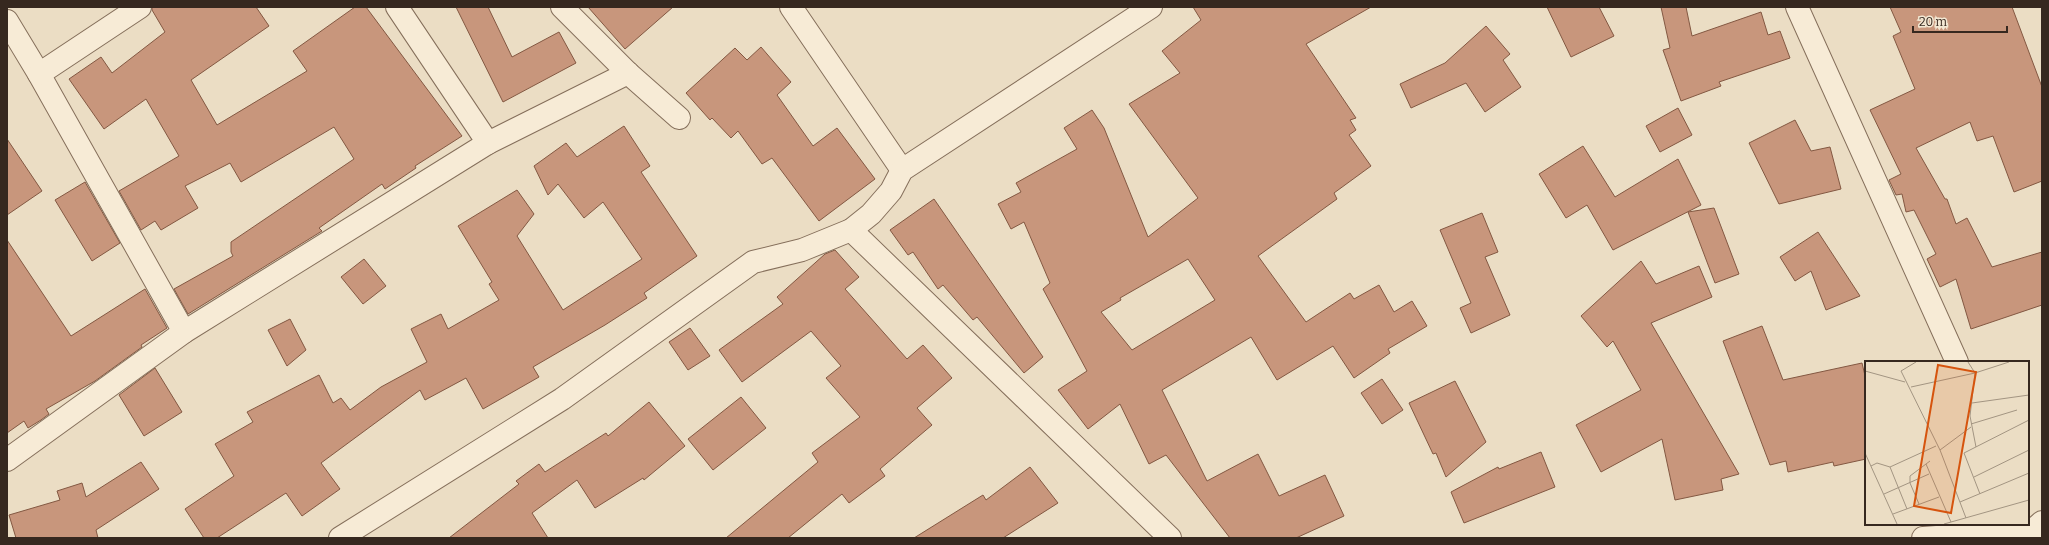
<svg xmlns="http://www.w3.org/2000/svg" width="2049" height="545" viewBox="0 0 2049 545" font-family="Bitter,serif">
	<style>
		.building { fill: #c8967c; stroke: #835842; fill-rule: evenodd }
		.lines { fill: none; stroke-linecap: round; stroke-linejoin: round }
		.street-casing { stroke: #856f5b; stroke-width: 24 }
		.street { stroke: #f7ebd6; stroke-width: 22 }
		.inset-road { fill: none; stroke: #a39582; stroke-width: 1 }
		.view { fill: #d6540e; fill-opacity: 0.15; stroke: #d6540e; stroke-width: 2 }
		.inset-edge { fill: none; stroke: #36281f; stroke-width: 2 }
	</style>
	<rect width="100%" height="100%" fill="#ebddc4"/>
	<!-- building -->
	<g class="building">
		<path d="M152,7H256L269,26L191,80L217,125L307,71L293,51L355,7H366L462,136L415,166L416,168L385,189L382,184L319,228L322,231L188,314L174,289L233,256L231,252V242L354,159L334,127L241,182L230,163L185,186L198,208L161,230L155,221L141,230L119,191L179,156L146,99L104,129L69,79L101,57L112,73L165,32L152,10Z"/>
		<path d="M456,7H488L512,57L559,32L576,63L503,102Z"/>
		<path d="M588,7H673L625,49Z"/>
		<path d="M1193,7H1371L1306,44L1356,118L1350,120L1356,130L1349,135L1371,166L1334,193L1337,199L1258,256L1306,322L1350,293L1354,299L1379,285L1394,312L1412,301L1427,326L1388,349L1390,353L1354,378L1333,346L1277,380L1251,337L1162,390L1207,481L1258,454L1279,496L1325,475L1344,516L1296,538H1230L1166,455L1149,464L1120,404L1088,429L1058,390L1087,371L1043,289L1050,283L1024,222L1011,229L998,204L1021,192L1016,183L1077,149L1064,128L1092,110L1104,128L1148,237L1198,198L1129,104L1180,73L1162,51L1201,20ZM1188,259L1215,300L1132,350L1101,312L1121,300L1120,298Z"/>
		<path d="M1547,7H1599L1614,36L1571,57Z"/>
		<path d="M1661,7H1686L1692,36L1761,12L1768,35L1780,31L1790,58L1719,82L1721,86L1681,101L1663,50L1670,48Z"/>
		<path d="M1890,7H2012L2042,87V181L2014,192L1993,136L1977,141L1970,122L1916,148L1945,199H1947L1956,224L1967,218L1992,267L2042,252V305L1971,329L1956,279L1940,287L1927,259L1936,254L1914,210L1906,212L1902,194L1896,195L1889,180L1901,174L1870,110L1915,89L1893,36L1901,32Z"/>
		<path d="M1486,26L1510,54L1503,60L1521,87L1485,112L1466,83L1411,108L1400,84L1445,63Z"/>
		<path d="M761,47L791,82L777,95L813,146L837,128L875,179L819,221L772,158L762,164L738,131L731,138L712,118L710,120L686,93L735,48L747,60Z"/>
		<path d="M1678,108L1692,135L1660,152L1646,126Z"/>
		<path d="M1795,120L1811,151L1830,147L1841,189L1779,204L1749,143Z"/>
		<path d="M624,126L650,166L641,172L697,256L644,293L647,298L605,325L533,367L539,377L483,409L466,378L425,400L420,390L321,463L340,489L302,516L286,493L217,538H204L185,509L234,476L215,444L253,422L247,412L319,375L333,403L341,398L350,410L381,387L427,362L411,329L441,314L448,329L499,300L489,284L492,282L458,226L517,190L534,214L517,236L563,310L642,259L603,202L584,218L558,184L548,195L534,166L566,143L577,157Z"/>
		<path d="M7,139L42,191L7,215Z"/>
		<path d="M1583,146L1615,197L1678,159L1701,205L1613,250L1587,205L1566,218L1539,174Z"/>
		<path d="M85,182L120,243L92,261L55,200Z"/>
		<path d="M934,199L1043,357L1024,373L977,317L973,320L943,285L938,289L913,252L908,255L890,230Z"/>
		<path d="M1714,208L1739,274L1715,283L1688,212Z"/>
		<path d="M1482,213L1498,252L1485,257L1510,315L1471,333L1460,308L1471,303L1440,230Z"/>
		<path d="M1818,232L1860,296L1826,310L1811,271L1795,281L1780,257Z"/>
		<path d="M7,240L71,336L145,289L167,328L141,345L142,347L95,381L46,409L49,414L41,420L28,428L24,421L7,433Z"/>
		<path d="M835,250L859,277L845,289L907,359L923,345L952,378L917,408L932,425L880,469L885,476L849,503L842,494L788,538H726L818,462L812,453L860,417L826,378L841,366L811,331L742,382L719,350L783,304L777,297L825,254Z"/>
		<path d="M364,259L386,286L363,304L341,277Z"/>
		<path d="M1641,261L1656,284L1699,266L1712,297L1651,323L1739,474L1721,479L1723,490L1675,500L1662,439L1601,472L1576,425L1641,390L1613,341L1607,347L1581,316Z"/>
		<path d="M290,319L306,350L287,366L268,330Z"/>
		<path d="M1762,326L1783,380L1862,363L1866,380V459L1834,466L1833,462L1788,472L1786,461L1770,465L1723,341Z"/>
		<path d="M690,328L710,356L688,370L669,342Z"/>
		<path d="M155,368L182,412L144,436L119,395Z"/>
		<path d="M1382,379L1403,410L1382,424L1361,393Z"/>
		<path d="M1455,381L1486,442L1446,477L1436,453L1433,454L1409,403Z"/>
		<path d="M741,397L766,428L713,470L688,439Z"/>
		<path d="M649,402L685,446L644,480L643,478L595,508L577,480L532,513L548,538H449L519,484L516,481L539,464L545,472L606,433L608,436Z"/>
		<path d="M1541,452L1555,487L1464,523L1451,492L1498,467L1499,469Z"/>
		<path d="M141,462L159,489L96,530L98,538H16L9,515L60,500L57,491L82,483L86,497Z"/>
		<path d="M1030,467L1058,503L1003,538H914L983,495L986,500Z"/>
	</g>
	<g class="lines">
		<!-- street casing -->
		<g class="street-casing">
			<g id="street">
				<path d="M397,7L488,143"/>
				<path d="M562,7L628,73L679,118"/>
				<path d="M791,7L902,170"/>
				<path d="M1797,7L1957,362"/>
				<path d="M7,21L39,74L184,332"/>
				<path d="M39,74L140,7"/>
				<path d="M851,230L1170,538"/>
				<path d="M7,460L184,332L488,143L628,73"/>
				<path d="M340,538L562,399L753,262L802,250L851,230L871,214L891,191L902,170L1151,7"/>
				<path d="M1923,538L2033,530L2042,522"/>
			</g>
		</g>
		<!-- street -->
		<use href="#street" class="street"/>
	</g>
	<!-- overview -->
	<g transform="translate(1865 361)">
		<rect width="164" height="164" fill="#ebddc4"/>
		<path class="inset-road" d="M51,1L36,10L75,89L101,157M103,1L110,12L105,55L111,86M0,10L40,21M46,26L110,12L144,1M107,42L164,34M106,63L152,49M75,89L106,66M0,92L32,163M61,103L86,161M6,105L12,102L25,106L42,148M25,106L71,85M109,116L164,89M19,133L64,113M115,133L99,92L164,59M95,141L164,112M54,143L45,122V115L65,100M28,153L74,136M79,163L164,139"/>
		<path class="view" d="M73,4L111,11L86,152L49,145Z"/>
		<rect width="164" height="164" class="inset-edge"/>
	</g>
	<!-- border -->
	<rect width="2049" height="545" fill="none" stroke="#36281f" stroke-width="16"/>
	<!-- scale -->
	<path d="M1913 26v6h94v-6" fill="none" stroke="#36281f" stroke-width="2"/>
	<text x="1919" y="26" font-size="12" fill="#36281f" stroke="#f3e8d3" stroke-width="3" paint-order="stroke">20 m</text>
</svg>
